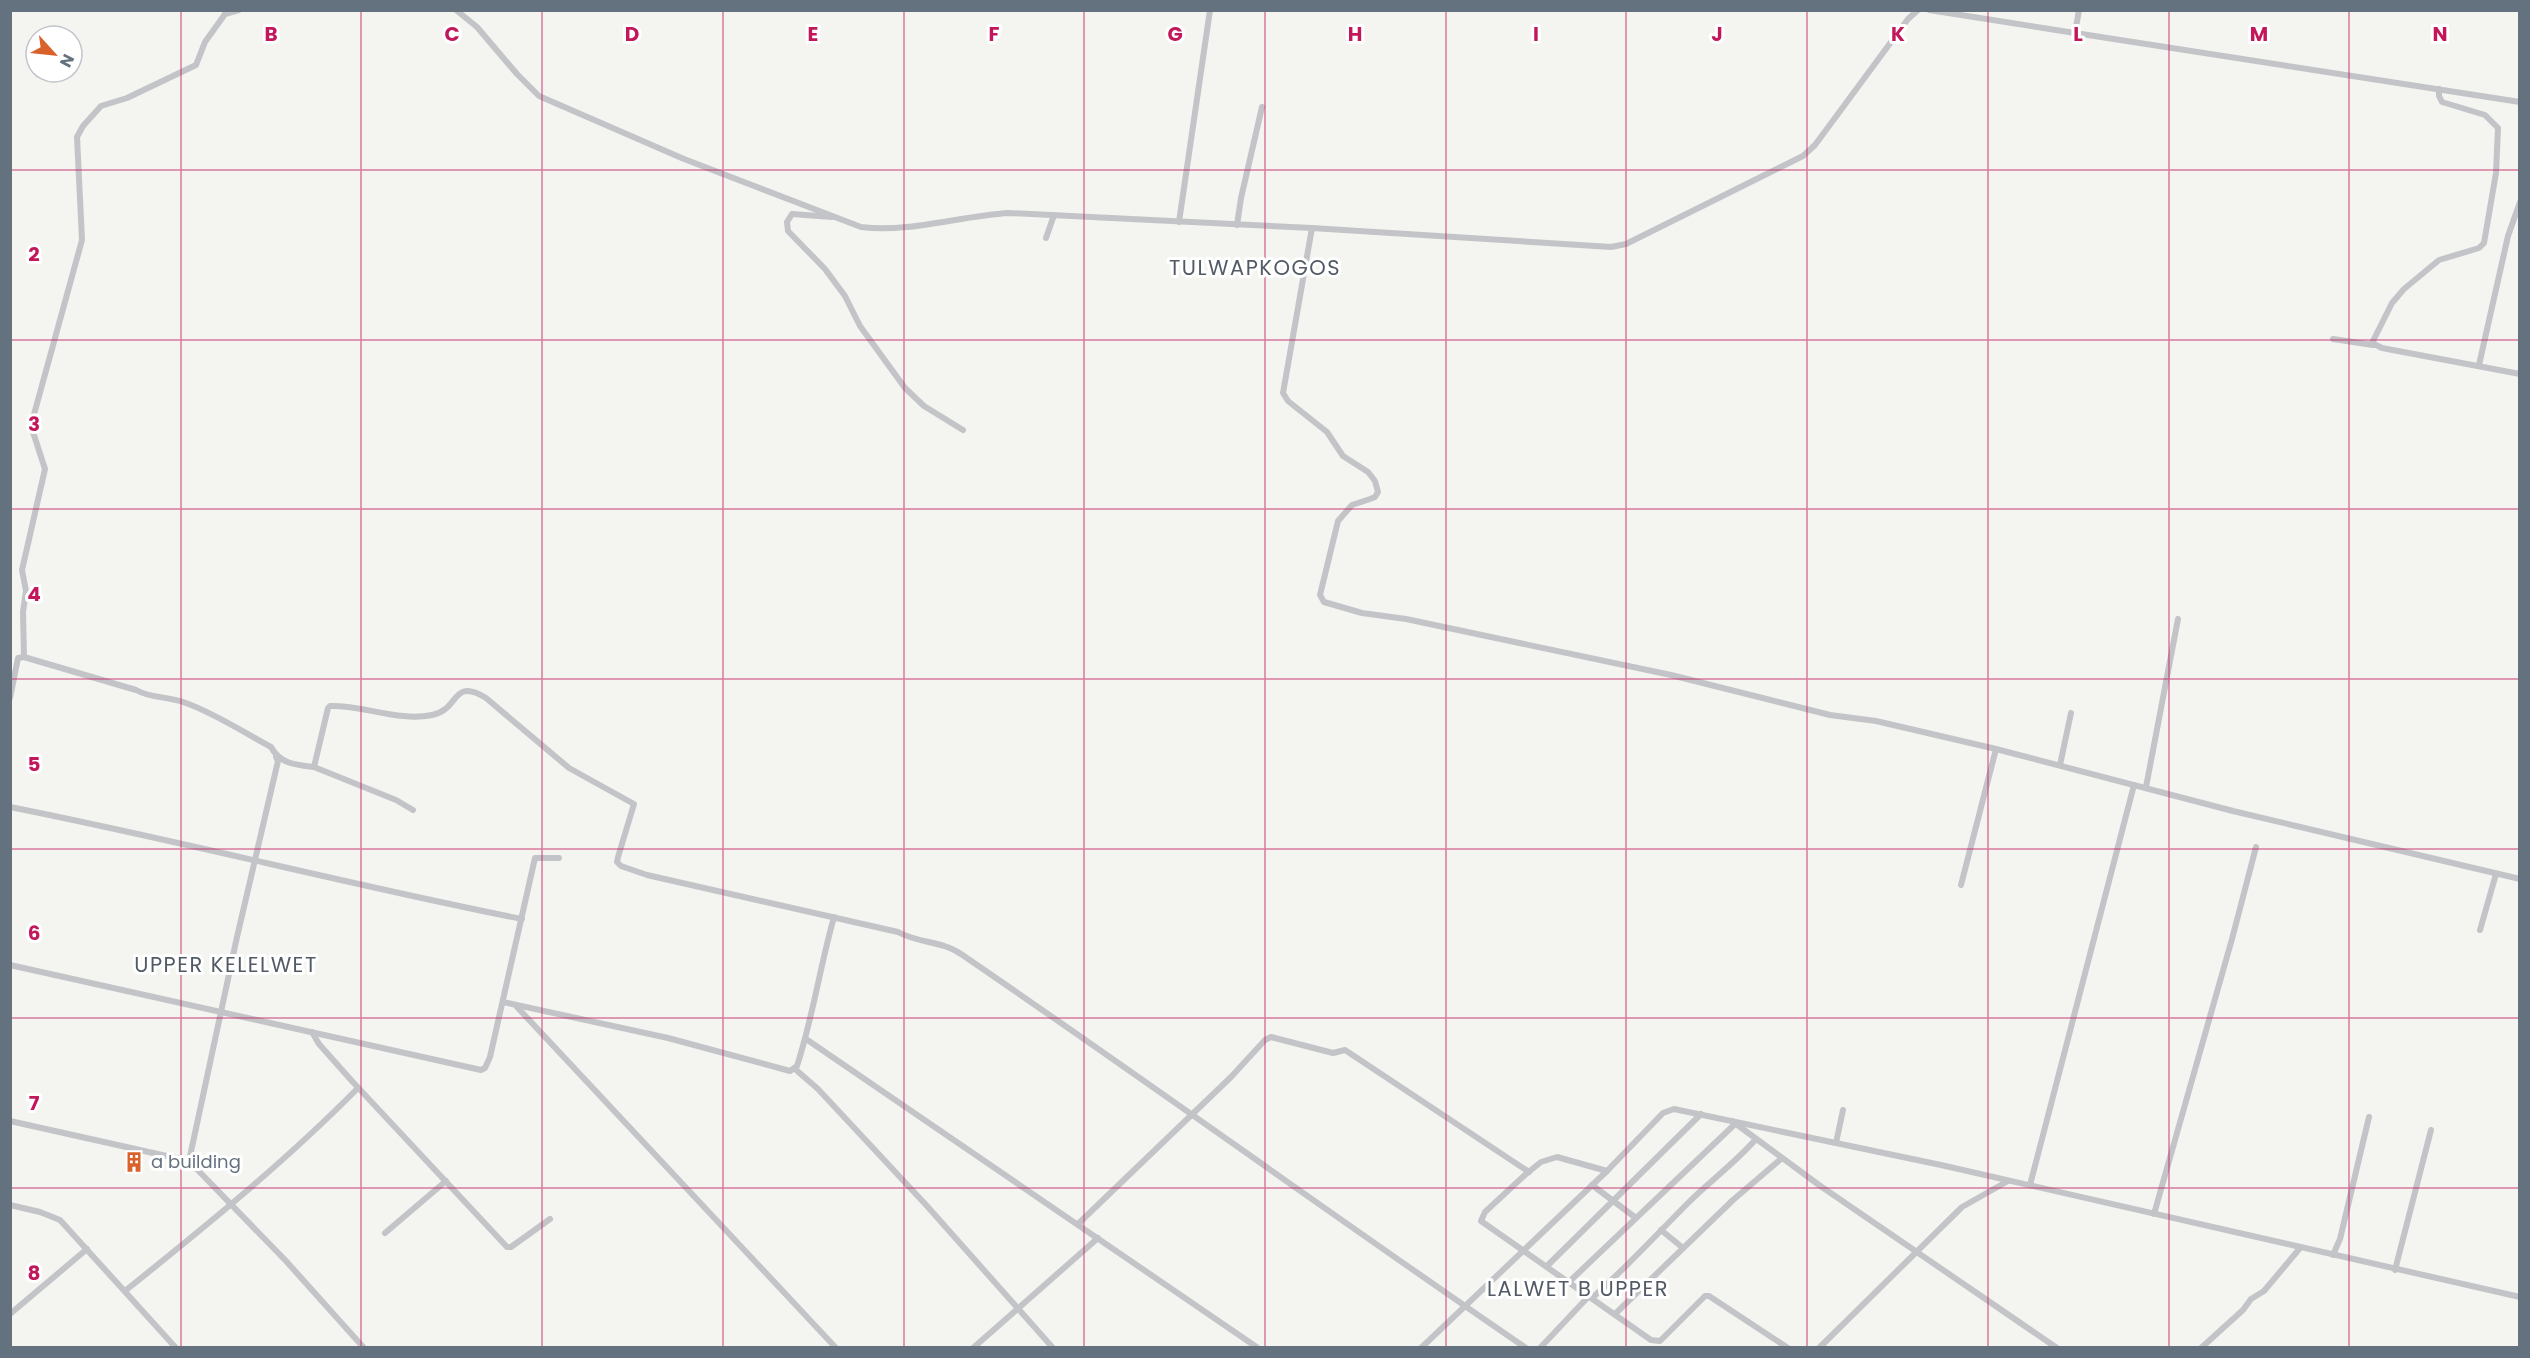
<svg xmlns="http://www.w3.org/2000/svg" width="2530" height="1358" viewBox="0 0 2530 1358" font-family="Poppins,sans-serif">
	<style>
		.lines { fill: none; stroke-linecap: round; stroke-linejoin: round }
		.minor { stroke: #c2c4c8; stroke-width: 6 }
		.grid { fill: none; stroke: #c2185b; stroke-width: 1.5; stroke-opacity: 0.55 }
		.labels { text-anchor: middle; stroke-width: 6; stroke-linejoin: round; paint-order: stroke }
		.poi-label { font-size: 18px; fill: #64717f; stroke: #fff; text-anchor: start }
		.quarter-label { font-size: 21px; letter-spacing: 1.5px; fill: #525b65; stroke: #fff }
		.grid-label { font-size: 20px; text-anchor: middle; font-weight: bold; fill: #c2185b; stroke: #fff; stroke-width: 6; stroke-linejoin: round; paint-order: stroke }
	</style>
	<rect width="100%" height="100%" fill="#f4f4f0"/>
	<g class="lines">
		<!-- minor -->
		<g class="minor">
			<path d="M456,10L477,27L517,74L539,96L684,159L861,227C910,233 959,216 1009,213L1312,228L1611,247L1626,244L1803,156L1815,145L1908,19L1918,10"/>
			<path d="M1929,10L2075,33L2079,10"/>
			<path d="M2075,33L2520,102"/>
			<path d="M2439,89V96L2442,102L2485,115L2498,128L2496,173L2484,243L2479,248L2439,260L2404,289L2392,303L2372,343L2382,348L2520,374"/>
			<path d="M832,217L792,214L787,222L788,231L825,269L845,296L860,326L905,388L924,406L963,430"/>
			<path d="M1179,222L1210,10"/>
			<path d="M1237,225L1241,198L1262,107"/>
			<path d="M1312,228L1283,393L1288,401L1327,432L1343,456L1368,472L1375,481L1378,492L1375,497L1370,499L1352,505L1338,521L1320,595L1324,602L1362,613L1406,619L1491,637L1671,675L1830,715L1876,721L1996,749L2233,811L2520,879"/>
			<path d="M1046,238L1054,215"/>
			<path d="M2333,339L2373,345"/>
			<path d="M2479,365L2508,236L2520,202"/>
			<path d="M24,657L23,612L26,591L22,570L45,469L32,429L33,418L82,240L77,137L83,126L101,106L127,98L196,65L205,42L225,14L239,10"/>
			<path d="M10,698L18,658L24,657L136,690C152,699 169,696 186,703C216,714 243,732 271,747C280,764 296,765 314,767"/>
			<path d="M2060,765L2071,713"/>
			<path d="M2146,787L2178,619"/>
			<path d="M10,807C182,841 350,885 522,919"/>
			<path d="M413,810L396,800L314,767L328,708L330,706C364,705 399,722 432,715C460,710 451,677 486,698L569,768L634,804L618,857L617,862L621,866L647,875L898,932C917,943 943,941 961,954C1150,1083 1336,1218 1526,1348"/>
			<path d="M1961,885L1996,749"/>
			<path d="M2480,930L2496,874"/>
			<path d="M10,965L481,1070L485,1068L490,1057L535,858H559"/>
			<path d="M503,1002L668,1038L790,1071L797,1066C813,1017 820,966 834,917"/>
			<path d="M517,1007L836,1348"/>
			<path d="M312,1032L319,1044L351,1080L507,1247H511L550,1219"/>
			<path d="M806,1039L1258,1348"/>
			<path d="M795,1069L818,1089L927,1206L1053,1348"/>
			<path d="M10,1121L189,1161L286,1261L364,1348"/>
			<path d="M1732,1121L1819,1185L2057,1348"/>
			<path d="M1836,1143L1843,1110"/>
			<path d="M189,1161L237,937L278,761L276,757"/>
			<path d="M1607,1171L1557,1157L1541,1162L1526,1174L1485,1212L1481,1221L1651,1340L1660,1341L1705,1296H1709L1788,1348"/>
			<path d="M1592,1185L1636,1218"/>
			<path d="M2030,1185L2134,785"/>
			<path d="M10,1205L40,1212L60,1220L176,1348"/>
			<path d="M2154,1214L2232,939L2256,847"/>
			<path d="M1079,1223L1231,1077L1265,1040L1271,1037L1333,1053L1345,1050L1529,1172"/>
			<path d="M1661,1230L1683,1248"/>
			<path d="M385,1233L446,1181"/>
			<path d="M2333,1255L2340,1239L2369,1117"/>
			<path d="M1547,1266L1701,1114"/>
			<path d="M2395,1270L2431,1130"/>
			<path d="M1569,1282L1735,1124"/>
			<path d="M125,1291C206,1226 286,1161 358,1088"/>
			<path d="M1592,1298C1626,1268 1656,1235 1688,1203C1710,1181 1735,1163 1756,1139"/>
			<path d="M10,1314L87,1249"/>
			<path d="M1615,1314L1733,1200L1782,1158"/>
			<path d="M973,1348L1098,1238"/>
			<path d="M1421,1348L1607,1171L1663,1113L1674,1109L1941,1165L2520,1297"/>
			<path d="M1540,1348L1589,1296"/>
			<path d="M1819,1348L1962,1207L2008,1181"/>
			<path d="M2201,1348L2243,1310L2251,1299L2264,1291L2300,1248"/>
		</g>
	</g>
	<!-- grid -->
	<path class="grid" d="M181,10V1348M361,10V1348M542,10V1348M723,10V1348M904,10V1348M1084,10V1348M1265,10V1348M1446,10V1348M1626,10V1348M1807,10V1348M1988,10V1348M2169,10V1348M2349,10V1348M10,170H2520M10,340H2520M10,509H2520M10,679H2520M10,849H2520M10,1018H2520M10,1188H2520"/>
	<!-- icons -->
	<defs>
		<g id="building-bare" transform="scale(1.62)"><path d="M-4-6H4V6H1V3H-1V6H-4ZM-2.5-4.3h1.7v1.8h-1.7ZM.8-4.3h1.7v1.8H.8ZM-2.5-1h1.7V.8h-1.7ZM.8-1h1.7V.8H.8Z" fill="#d9612b" stroke="#fff" stroke-width="2.5" paint-order="stroke"/></g>
	</defs>
	<g fill-rule="evenodd">
		<use href="#building-bare" x="134" y="1162"/>
	</g>
	<g class="labels">
		<!-- poi labels -->
		<g class="poi-label">
			<text x="151" y="1168">a building</text>
		</g>
		<!-- quarter labels -->
		<g class="quarter-label">
			<text x="1255" y="275">TULWAPKOGOS</text>
			<text x="226" y="972">UPPER KELELWET</text>
			<text x="1578" y="1296">LALWET B UPPER</text>
		</g>
	</g>
	<g class="grid-label">
		<text x="271" y="41">B</text>
		<text x="452" y="41">C</text>
		<text x="632" y="41">D</text>
		<text x="813" y="41">E</text>
		<text x="994" y="41">F</text>
		<text x="1175" y="41">G</text>
		<text x="1355" y="41">H</text>
		<text x="1536" y="41">I</text>
		<text x="1717" y="41">J</text>
		<text x="1898" y="41">K</text>
		<text x="2078" y="41">L</text>
		<text x="2259" y="41">M</text>
		<text x="2440" y="41">N</text>
		<text x="34" y="261">2</text>
		<text x="34" y="431">3</text>
		<text x="34" y="601">4</text>
		<text x="34" y="771">5</text>
		<text x="34" y="940">6</text>
		<text x="34" y="1110">7</text>
		<text x="34" y="1280">8</text>
	</g>
	<!-- border -->
	<rect width="2530" height="1358" fill="none" stroke="#64717f" stroke-width="24"/>
	<!-- north arrow -->
	<g transform="translate(54 54) rotate(117)"><circle r="28" fill="#ffffff" stroke="#c1c6cc" stroke-width="1.5"/>
	<path d="M0-4.5L10 22L0 15L-10 22Z" fill="#d9612b"/>
	<text y="-9" font-size="16" font-weight="bold" text-anchor="middle" fill="#64717f">N</text>
	</g>
</svg>
